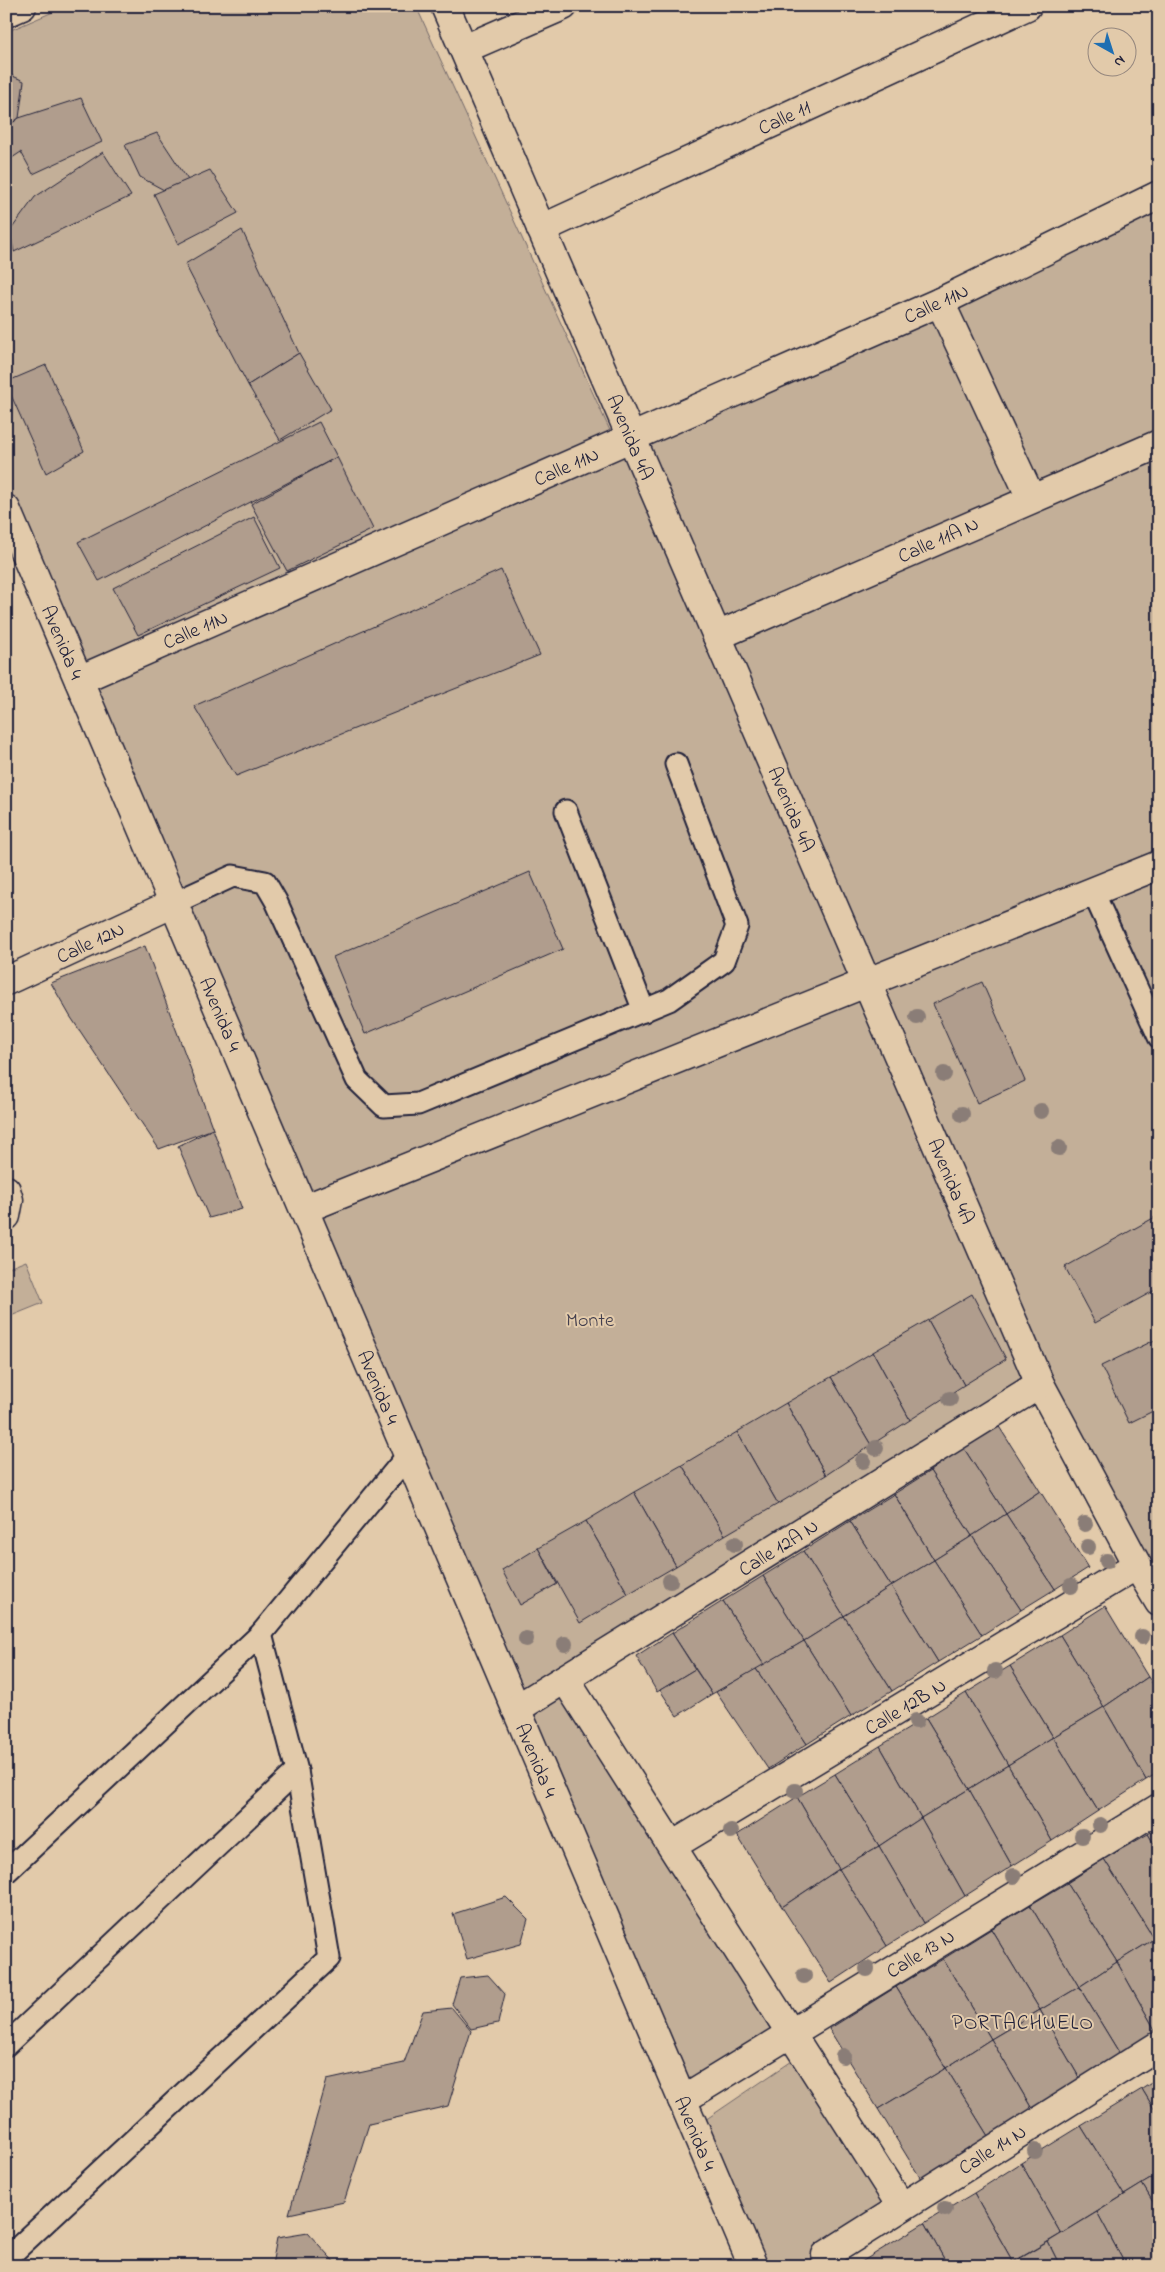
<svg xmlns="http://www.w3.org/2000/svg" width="1165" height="2272" viewBox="0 0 1165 2272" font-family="'Indie Flower',sans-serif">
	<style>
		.green { fill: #c3af98; stroke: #72686a }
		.building { fill: #b09d8d; stroke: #22223b }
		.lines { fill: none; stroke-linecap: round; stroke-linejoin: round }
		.lane-casing { stroke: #22223b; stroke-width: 25 }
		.street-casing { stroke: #22223b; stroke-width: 31 }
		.lane { stroke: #e2caaa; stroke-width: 21 }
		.street { stroke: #e2caaa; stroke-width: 28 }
		.tree { fill: #8a7d77 }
		.labels { text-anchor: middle; stroke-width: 4; stroke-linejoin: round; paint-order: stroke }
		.street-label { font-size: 20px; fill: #22223b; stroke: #e2caaa }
		.park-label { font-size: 20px; fill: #423e4e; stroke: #e2caaa }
		.neighbourhood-label { font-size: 21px; letter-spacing: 1px; fill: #22223b; stroke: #e2caaa }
	</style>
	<rect width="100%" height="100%" fill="#e2caaa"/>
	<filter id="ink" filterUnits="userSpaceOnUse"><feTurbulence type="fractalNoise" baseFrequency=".02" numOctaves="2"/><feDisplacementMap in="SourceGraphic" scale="10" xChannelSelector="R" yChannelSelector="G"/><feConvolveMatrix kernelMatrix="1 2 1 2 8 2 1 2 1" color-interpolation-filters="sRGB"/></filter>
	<g filter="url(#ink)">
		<!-- green -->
		<g class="green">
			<path d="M67,6H416L612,435L1159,191V1604L1040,1384L516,1709L6,523V32Z"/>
			<path d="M26,1261L43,1303L6,1318V1269Z"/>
			<path d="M564,1694L780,2038L696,2095L532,1717Z"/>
			<path d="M795,2059L895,2218L821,2266H767L705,2120Z"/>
		</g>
		<!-- building -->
		<g class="building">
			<path d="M6,73L24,81L19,118L6,127Z"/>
			<path d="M81,98L102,142L33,174L21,152L6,162V128L19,118Z"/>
			<path d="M157,133L188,180L164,190L140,177L125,145Z"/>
			<path d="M103,152L131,196L14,252L10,231L35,197Z"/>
			<path d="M210,170L238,213L178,244L154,194Z"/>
			<path d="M242,230L299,353L248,385L185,264Z"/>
			<path d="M299,353L331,409L280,440L248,385Z"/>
			<path d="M46,365L84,451L46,473L6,384V382Z"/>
			<path d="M319,422L337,457L99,581L78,542Z"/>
			<path d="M337,457L373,529L287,571L251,504Z"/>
			<path d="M254,517L280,568L138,635L113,588Z"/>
			<path d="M501,570L540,655L236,776L194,706Z"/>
			<path d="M530,872L563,949L365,1034L333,957Z"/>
			<path d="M145,946L213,1129L159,1149L70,1016L51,983Z"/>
			<path d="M982,982L1025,1081L977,1103L933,1004Z"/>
			<path d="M213,1129L242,1209L209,1218L178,1146Z"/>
			<path d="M1157,1216L1159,1288L1095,1323L1065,1267Z"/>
			<path d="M972,1294L1006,1359L964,1385L928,1320Z"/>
			<path d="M928,1320L964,1385L910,1420L873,1352Z"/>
			<path d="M1159,1338V1408L1129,1423L1101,1366Z"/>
			<path d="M873,1352L910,1420L871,1445L831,1377Z"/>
			<path d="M831,1377L871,1445L826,1475L786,1403Z"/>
			<path d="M786,1403L826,1475L778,1504L737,1432Z"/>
			<path d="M998,1425L1040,1491L1006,1514L963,1447Z"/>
			<path d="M737,1432L778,1504L725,1535L682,1465Z"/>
			<path d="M963,1447L1006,1514L972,1536L930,1471Z"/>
			<path d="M682,1465L725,1535L676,1566L634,1492Z"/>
			<path d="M930,1471L972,1536L934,1560L894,1494Z"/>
			<path d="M1040,1491L1088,1568L1055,1589L1006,1514Z"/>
			<path d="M634,1492L676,1566L628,1594L586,1521Z"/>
			<path d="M894,1494L934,1560L891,1586L850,1521Z"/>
			<path d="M1006,1514L1055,1589L1021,1610L972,1536Z"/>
			<path d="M586,1521L628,1594L580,1623L538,1548Z"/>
			<path d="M850,1521L891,1586L844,1616L803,1551Z"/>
			<path d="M972,1536L1021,1610L982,1635L934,1560Z"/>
			<path d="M538,1548L557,1584L520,1605L502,1570Z"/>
			<path d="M803,1551L844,1616L804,1641L763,1576Z"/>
			<path d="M934,1560L982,1635L938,1662L891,1586Z"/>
			<path d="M763,1576L804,1641L764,1665L723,1601Z"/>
			<path d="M891,1586L938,1662L892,1691L844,1616Z"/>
			<path d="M723,1601L764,1665L712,1694L672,1633Z"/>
			<path d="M1105,1606L1148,1677L1104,1707L1060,1635Z"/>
			<path d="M844,1616L892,1691L851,1716L804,1641Z"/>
			<path d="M672,1633L695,1669L657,1692L636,1656Z"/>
			<path d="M1060,1635L1104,1707L1053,1737L1010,1666Z"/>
			<path d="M804,1641L851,1716L807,1744L756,1669Z"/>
			<path d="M1010,1666L1053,1737L1008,1765L966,1693Z"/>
			<path d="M695,1669L712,1694L677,1716L660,1690Z"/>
			<path d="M756,1669L807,1744L768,1769L716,1692Z"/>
			<path d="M1148,1677L1159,1693V1772L1146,1780L1104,1707Z"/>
			<path d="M966,1693L1008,1765L969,1789L926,1718Z"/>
			<path d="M1104,1707L1146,1780L1098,1811L1053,1737Z"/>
			<path d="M926,1718L969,1789L921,1818L880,1746Z"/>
			<path d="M1053,1737L1098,1811L1052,1841L1008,1765Z"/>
			<path d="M880,1746L921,1818L879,1846L835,1774Z"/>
			<path d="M1008,1765L1052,1841L1012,1866L969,1789Z"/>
			<path d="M835,1774L879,1846L839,1869L797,1797Z"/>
			<path d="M969,1789L1012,1866L965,1896L921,1818Z"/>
			<path d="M797,1797L839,1869L782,1907L737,1835Z"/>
			<path d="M921,1818L965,1896L924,1923L879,1846Z"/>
			<path d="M1159,1827V1852L1148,1834Z"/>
			<path d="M1148,1834L1159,1852V1936L1154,1939L1104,1859Z"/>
			<path d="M879,1846L924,1923L887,1946L839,1869Z"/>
			<path d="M1104,1859L1154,1939L1117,1962L1067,1883Z"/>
			<path d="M839,1869L887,1946L831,1983L782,1907Z"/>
			<path d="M1067,1883L1117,1962L1079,1987L1030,1905Z"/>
			<path d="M506,1897L528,1919L521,1944L467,1959L453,1914Z"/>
			<path d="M1030,1905L1079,1987L1040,2010L991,1929Z"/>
			<path d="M991,1929L1040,2010L991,2039L943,1959Z"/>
			<path d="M1154,1939L1159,1948V2037L1117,1962Z"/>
			<path d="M943,1959L991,2039L946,2068L896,1987Z"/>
			<path d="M1117,1962L1159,2037L1123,2059L1079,1987Z"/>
			<path d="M488,1975L505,1994L498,2023L471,2029L452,2004L460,1978Z"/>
			<path d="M896,1987L946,2068L878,2109L829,2029Z"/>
			<path d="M1079,1987L1123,2059L1083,2084L1040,2010Z"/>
			<path d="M452,2008L471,2031L448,2106L369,2124L344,2202L289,2214L327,2080L404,2063L423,2011Z"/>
			<path d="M1040,2010L1083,2084L1035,2114L991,2039Z"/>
			<path d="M991,2039L1035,2114L991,2141L946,2068Z"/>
			<path d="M946,2068L991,2141L924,2184L878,2109Z"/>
			<path d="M1159,2078V2117L1142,2089Z"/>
			<path d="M1142,2089L1159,2117V2174L1124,2195L1081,2126Z"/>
			<path d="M1081,2126L1124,2195L1061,2234L1021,2163Z"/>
			<path d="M1021,2163L1061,2234L1013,2262L974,2193Z"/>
			<path d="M1159,2174V2212L1142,2184Z"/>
			<path d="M1142,2184L1159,2212V2266H1126L1097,2212Z"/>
			<path d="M974,2193L1013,2262L1007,2266H948L924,2223Z"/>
			<path d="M1097,2212L1126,2266H1060L1048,2242Z"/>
			<path d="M924,2223L948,2266H855Z"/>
			<path d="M308,2233L338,2266L272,2265L277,2238Z"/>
			<path d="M1048,2242L1060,2266H1007Z"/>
		</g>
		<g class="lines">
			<!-- lane casing -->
			<g class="lane-casing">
				<g id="lane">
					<path d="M566,811L644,1011"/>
					<path d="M1093,892L1159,1037"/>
					<path d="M174,903L233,876L265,882L276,901L357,1080L384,1106L418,1104L669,1000L724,961L737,926L676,764"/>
					<path d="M6,1872L261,1634L408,1455"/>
					<path d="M6,2045L297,1771"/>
					<path d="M6,2259L329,1958L297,1771L261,1634"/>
				</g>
			</g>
			<!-- street casing -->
			<g class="street-casing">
				<g id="street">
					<path d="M445,6L1040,1384L1137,1565L1159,1602"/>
					<path d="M6,13L22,6"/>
					<path d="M464,49L563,6"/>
					<path d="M541,229L1027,6"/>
					<path d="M940,302L1031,498"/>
					<path d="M6,509L753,2266"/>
					<path d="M717,636L1159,444"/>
					<path d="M79,680L940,302L1159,195"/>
					<path d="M6,981L174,903"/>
					<path d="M6,1190L9,1200L6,1216"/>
					<path d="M304,1209L1159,865"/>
					<path d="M565,1679L901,2206"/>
					<path d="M516,1709L1040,1384"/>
					<path d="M672,1846L1137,1565"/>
					<path d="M682,2100L1159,1808"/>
					<path d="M832,2266L826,2255L1159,2045"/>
				</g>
			</g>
			<!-- lane -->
			<use href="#lane" class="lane"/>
			<!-- street -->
			<use href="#street" class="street"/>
		</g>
		<!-- trees -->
		<g class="tree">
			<circle cx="917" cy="1017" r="8"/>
			<circle cx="944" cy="1074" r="8"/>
			<circle cx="1041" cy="1111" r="8"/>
			<circle cx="962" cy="1114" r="8"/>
			<circle cx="1059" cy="1148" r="8"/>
			<circle cx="950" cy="1399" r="8"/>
			<circle cx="876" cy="1448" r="8"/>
			<circle cx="863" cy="1461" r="8"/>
			<circle cx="1085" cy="1524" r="8"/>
			<circle cx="735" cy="1544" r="8"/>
			<circle cx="1088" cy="1547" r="8"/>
			<circle cx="1107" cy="1561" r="8"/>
			<circle cx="670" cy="1581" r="8"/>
			<circle cx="1071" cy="1586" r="8"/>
			<circle cx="1142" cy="1637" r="8"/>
			<circle cx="526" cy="1639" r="8"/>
			<circle cx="565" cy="1644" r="8"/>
			<circle cx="995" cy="1671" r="8"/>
			<circle cx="916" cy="1721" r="8"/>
			<circle cx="795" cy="1791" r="8"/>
			<circle cx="1100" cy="1825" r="8"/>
			<circle cx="731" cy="1831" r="8"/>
			<circle cx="1082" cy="1836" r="8"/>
			<circle cx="1014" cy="1876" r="8"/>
			<circle cx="867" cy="1969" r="8"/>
			<circle cx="804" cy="1976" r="8"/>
			<circle cx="843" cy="2056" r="8"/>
			<circle cx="1035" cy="2151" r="8"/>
			<circle cx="945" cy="2209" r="8"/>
		</g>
	</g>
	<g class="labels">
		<!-- street labels -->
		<g class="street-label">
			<text transform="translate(784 117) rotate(-25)" y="7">Calle 11</text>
			<text transform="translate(936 303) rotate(-25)" y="7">Calle 11N</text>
			<text transform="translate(631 437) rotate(67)" y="7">Avenida 4A</text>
			<text transform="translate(566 466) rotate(-24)" y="7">Calle 11N</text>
			<text transform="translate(938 539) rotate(-24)" y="7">Calle 11A N</text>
			<text transform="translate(195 629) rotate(-24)" y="7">Calle 11N</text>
			<text transform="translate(63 642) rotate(67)" y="7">Avenida 4</text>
			<text transform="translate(792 809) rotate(67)" y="7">Avenida 4A</text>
			<text transform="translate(90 942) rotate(-25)" y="7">Calle 12N</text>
			<text transform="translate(221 1014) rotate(67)" y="7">Avenida 4</text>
			<text transform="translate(952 1181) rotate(67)" y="7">Avenida 4A</text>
			<text transform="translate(379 1387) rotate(67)" y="7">Avenida 4</text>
			<text transform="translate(778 1547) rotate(-32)" y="7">Calle 12A N</text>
			<text transform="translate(905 1706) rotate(-31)" y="7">Calle 12B N</text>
			<text transform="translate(537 1760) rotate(67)" y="7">Avenida 4</text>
			<text transform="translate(920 1953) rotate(-31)" y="7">Calle 13 N</text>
			<text transform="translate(696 2133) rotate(67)" y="7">Avenida 4</text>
			<text transform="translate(992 2149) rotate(-32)" y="7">Calle 14 N</text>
		</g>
		<!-- park labels -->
		<g class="park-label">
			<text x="590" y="1326">Monte</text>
		</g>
		<!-- neighbourhood labels -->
		<g class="neighbourhood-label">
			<text x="1023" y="2029">PORTACHUELO</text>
		</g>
	</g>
	<!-- margin -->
	<rect width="1165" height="2272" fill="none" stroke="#e2caaa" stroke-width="25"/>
	<rect x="12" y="12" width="1140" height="2247" fill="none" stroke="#22223b" stroke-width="2" filter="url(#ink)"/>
	<!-- north arrow -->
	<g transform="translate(1112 52) rotate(141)"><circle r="24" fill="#e2caaa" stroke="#95877e"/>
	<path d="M0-4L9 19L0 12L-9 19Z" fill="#1f6fb2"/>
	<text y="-8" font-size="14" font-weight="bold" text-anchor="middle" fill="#22223b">N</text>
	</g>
</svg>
